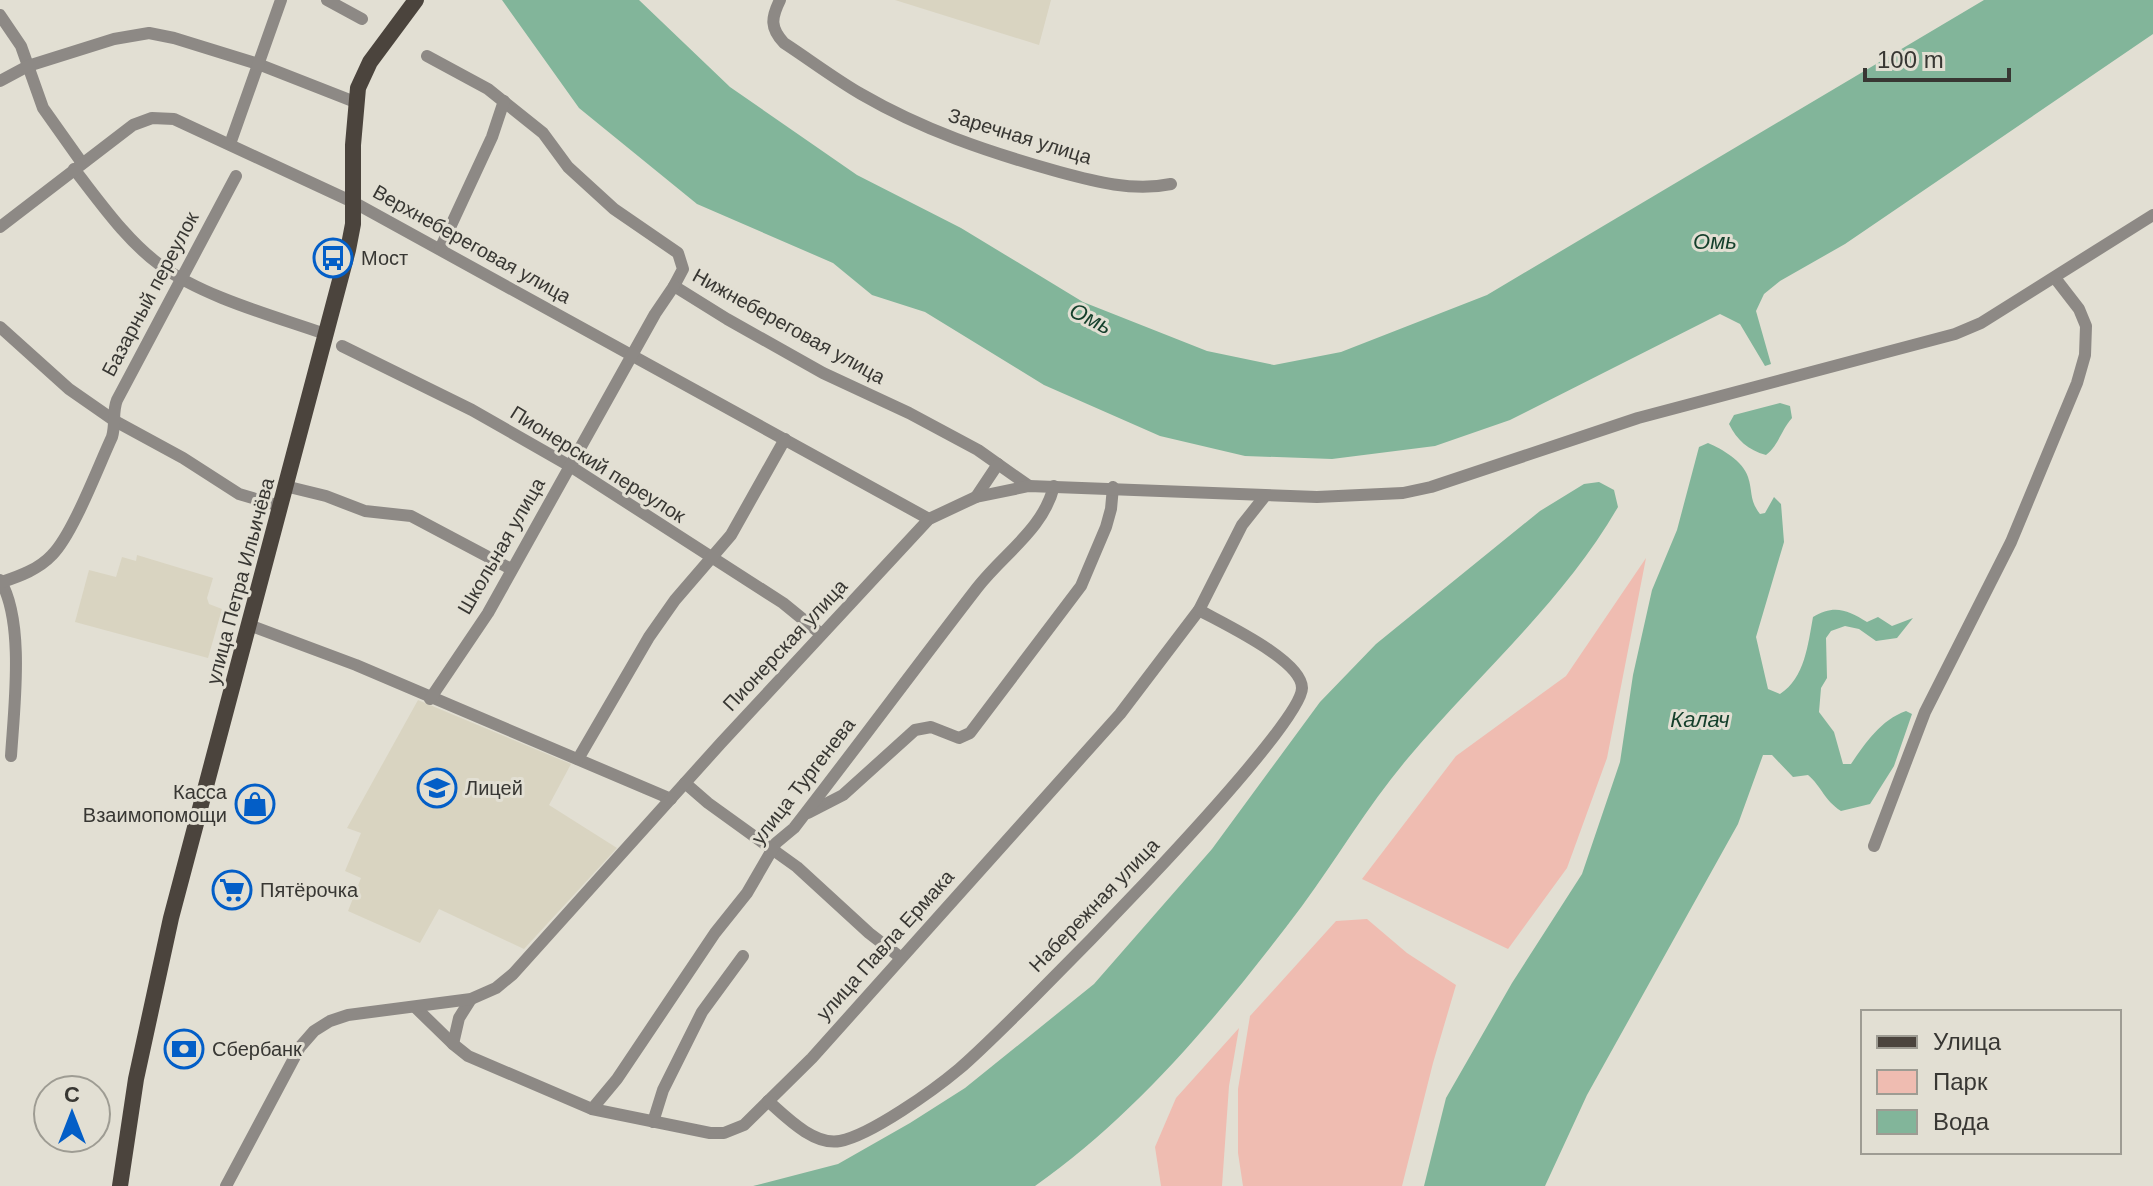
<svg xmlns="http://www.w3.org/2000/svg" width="2153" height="1186" viewBox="0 0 2153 1186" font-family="Helvetica,sans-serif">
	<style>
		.built { fill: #d9d4c1 }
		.green { fill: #efbcb1 }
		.water { fill: #82b59a }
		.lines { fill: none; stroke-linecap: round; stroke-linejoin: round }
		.minor { stroke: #8d8985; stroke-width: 12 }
		.major { stroke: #4b443d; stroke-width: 16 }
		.labels { text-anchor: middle; stroke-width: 6; stroke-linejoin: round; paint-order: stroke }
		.street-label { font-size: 20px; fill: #383733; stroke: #e2dfd3 }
		.poi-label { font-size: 20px; fill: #383733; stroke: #e2dfd3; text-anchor: start }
		.water-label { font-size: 22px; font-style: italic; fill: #143f2b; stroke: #e2dfd3 }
	</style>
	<rect width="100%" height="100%" fill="#e2dfd3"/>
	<!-- built -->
	<g class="built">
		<path d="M895,0H1051L1039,45Z"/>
		<path d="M137,555L213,578L207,598L209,604L222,609L208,658L75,622L89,570L116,577L122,557L136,561Z"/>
		<path d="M418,700L571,764L549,805L617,848L524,949L439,909L420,943L348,911L361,878L345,871L361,833L347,828Z"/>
	</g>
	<!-- green -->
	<g class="green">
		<path d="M1646,558L1607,758L1567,868L1508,949L1362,879L1456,756L1566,676Z"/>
		<path d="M1367,919L1407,953L1456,985L1433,1063L1402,1186H1243L1238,1153V1089L1250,1016L1336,921Z"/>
		<path d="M1239,1028L1229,1086L1222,1186H1161L1155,1147L1176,1098Z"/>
	</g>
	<!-- water -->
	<g class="water">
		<path d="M502,0H639L730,87L857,175L961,228L1083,302L1207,351L1274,365L1341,352L1487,295L1984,0H2153V34L1845,244L1780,281L1764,294L1756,311L1771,364L1765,366L1740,324L1720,314L1510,420L1435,446L1332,459L1245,456L1160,436L1044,385L925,312L872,295L833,263L697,204L579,108Z"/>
		<path d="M1780,403L1790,406L1792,418C1781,430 1779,445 1766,455C1748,450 1737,440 1729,424L1734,415Z"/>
		<path d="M1708,443C1722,449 1743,461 1748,477C1753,492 1749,500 1760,514L1765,513L1774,497L1781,504L1784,542L1756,637L1768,689L1780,694C1805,678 1808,644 1813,617C1834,604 1848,610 1867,622L1878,617L1892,626L1913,618L1897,638L1876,641L1859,629L1845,626L1831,631L1826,638L1827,678L1821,688L1819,712L1834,732L1843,764H1851C1866,742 1881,720 1906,711L1912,714L1894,766L1870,804L1841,811C1824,800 1822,787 1808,775L1793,777L1772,755H1763L1738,824L1587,1095L1545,1186H1424L1446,1098L1512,983L1582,874L1620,762L1633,675L1652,590L1677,530L1699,447Z"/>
		<path d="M1599,482L1614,490L1618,507C1563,602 1478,675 1408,758C1369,804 1338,857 1302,906C1225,1008 1140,1112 1035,1186H753L838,1164L910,1123L965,1088L1094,984L1212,849L1320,702L1376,644L1540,511L1584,484Z"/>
	</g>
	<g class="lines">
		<!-- minor -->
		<g class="minor">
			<path d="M327,0L362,19"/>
			<path d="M780,0C771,18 770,28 784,43C810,60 835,79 861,94C923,130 988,152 1056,171C1093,181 1132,192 1171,184"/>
			<path d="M0,15L21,46L43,108L82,163"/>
			<path d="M427,56L488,89L543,133L568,167L614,209L678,253L683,269L674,286L727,319L823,373L909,413L978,450L1029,486"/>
			<path d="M0,81L28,66L114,39L149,33L174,38L258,64L355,102"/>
			<path d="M230,144L281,0"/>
			<path d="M74,169C100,202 126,240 160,265C203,297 274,316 325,334"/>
			<path d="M0,227L133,125L152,118L174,119L355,203L929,519"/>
			<path d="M440,249L492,137L504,101"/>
			<path d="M0,327L69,389L115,421L183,458L239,494L280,506"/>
			<path d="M342,346L472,410L570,466L783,603L821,634"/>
			<path d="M285,486L326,496L365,511L411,516L511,569"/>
			<path d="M976,497L998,464"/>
			<path d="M0,580C25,621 14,708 11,756"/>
			<path d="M2,582C20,576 39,569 52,555C73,534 98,467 112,437C116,424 112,412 117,400L236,176"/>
			<path d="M249,625L356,665L671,799"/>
			<path d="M430,699L488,613L655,314L674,286"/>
			<path d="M578,759L649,637L675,600L731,535L785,439"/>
			<path d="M685,783L708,803L797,867L869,933L900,957"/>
			<path d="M808,813L843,795L915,730L931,727L959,738L970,733L1081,586L1106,527L1111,509L1113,487"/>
			<path d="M1874,846L1925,712L2011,542L2077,383L2085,355L2086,326L2079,309L2055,278"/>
			<path d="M415,1007L453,1044L468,1056L592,1109L710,1133H724L744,1125L812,1058L1120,714L1199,610L1242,525L1265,496"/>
			<path d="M453,1044L459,1018L471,999"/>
			<path d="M768,1101C786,1117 814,1146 840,1141C871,1135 934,1090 959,1069C1007,1028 1302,731 1302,688C1302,660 1222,623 1199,610"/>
			<path d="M592,1109L617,1079L715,933L747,893L776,843L794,828C856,748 916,667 977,588C1004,553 1043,530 1054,486"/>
			<path d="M653,1122L663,1090L702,1012L743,956"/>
			<path d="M226,1186L300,1047L314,1031L330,1021L348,1015L471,999L496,988L513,974L721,743L929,519L976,497L1029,486L1317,497L1403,493L1431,487L1638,418L1955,334L1981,323L2153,215"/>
		</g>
		<!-- major -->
		<path class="major" d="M120,1186L136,1079L171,918L348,250L353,224V145L358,88L370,62L416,0"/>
	</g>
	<!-- icons -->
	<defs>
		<g id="bus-ring" transform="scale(2)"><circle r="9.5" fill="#e2dfd3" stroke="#035ec7" stroke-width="1.5"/><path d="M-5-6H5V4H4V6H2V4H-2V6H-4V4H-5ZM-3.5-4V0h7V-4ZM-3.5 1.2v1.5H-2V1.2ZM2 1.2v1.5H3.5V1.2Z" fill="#035ec7"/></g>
		<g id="school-ring" transform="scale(2)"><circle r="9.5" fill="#e2dfd3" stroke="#035ec7" stroke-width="1.5"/><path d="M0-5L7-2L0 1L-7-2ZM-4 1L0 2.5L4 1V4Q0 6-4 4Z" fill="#035ec7"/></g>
		<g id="shop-ring" transform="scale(2)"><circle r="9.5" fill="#e2dfd3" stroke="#035ec7" stroke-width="1.5"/><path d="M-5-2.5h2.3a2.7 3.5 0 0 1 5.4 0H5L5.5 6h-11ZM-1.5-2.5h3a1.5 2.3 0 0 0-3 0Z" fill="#035ec7"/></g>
		<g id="supermarket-ring" transform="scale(2)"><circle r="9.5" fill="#e2dfd3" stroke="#035ec7" stroke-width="1.5"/><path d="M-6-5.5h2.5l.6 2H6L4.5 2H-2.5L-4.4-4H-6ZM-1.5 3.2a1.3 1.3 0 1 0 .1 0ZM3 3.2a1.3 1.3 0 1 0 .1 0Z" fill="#035ec7"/></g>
		<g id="bank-ring" transform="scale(2)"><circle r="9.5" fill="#e2dfd3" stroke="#035ec7" stroke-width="1.5"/><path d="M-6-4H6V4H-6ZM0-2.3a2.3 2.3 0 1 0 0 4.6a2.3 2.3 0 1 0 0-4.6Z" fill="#035ec7"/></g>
	</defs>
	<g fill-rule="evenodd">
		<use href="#bus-ring" x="333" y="258"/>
		<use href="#school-ring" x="437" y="788"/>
		<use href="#shop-ring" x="255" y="804"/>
		<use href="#supermarket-ring" x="232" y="890"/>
		<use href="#bank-ring" x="184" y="1049"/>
	</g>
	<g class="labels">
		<!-- street labels -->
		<g class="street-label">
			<text transform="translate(1020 136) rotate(17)" y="7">Заречная улица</text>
			<text transform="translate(472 244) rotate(29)" y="7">Верхнебереговая улица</text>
			<text transform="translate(150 294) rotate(-62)" y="7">Базарный переулок</text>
			<text transform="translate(789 326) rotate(29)" y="7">Нижнебереговая улица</text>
			<text transform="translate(598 464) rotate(32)" y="7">Пионерский переулок</text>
			<text transform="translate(501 546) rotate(-60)" y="7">Школьная улица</text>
			<text transform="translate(240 581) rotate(-75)" y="7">улица Петра Ильичёва</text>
			<text transform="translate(785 645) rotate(-47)" y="7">Пионерская улица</text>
			<text transform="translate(803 781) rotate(-52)" y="7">улица Тургенева</text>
			<text transform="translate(1094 905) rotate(-46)" y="7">Набережная улица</text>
			<text transform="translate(885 945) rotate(-48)" y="7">улица Павла Ермака</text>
		</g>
		<!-- poi labels -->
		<g class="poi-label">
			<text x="361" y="265">Мост</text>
			<text x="465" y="795">Лицей</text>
			<text x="227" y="799" text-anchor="end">Касса<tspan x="227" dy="23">Взаимопомощи</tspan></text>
			<text x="260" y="897">Пятёрочка</text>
			<text x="212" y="1056">Сбербанк</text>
		</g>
		<!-- water labels -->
		<g class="water-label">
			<text x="1715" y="249">Омь</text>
			<text transform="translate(1091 318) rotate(26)" y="8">Омь</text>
			<text x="1700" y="727">Калач</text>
		</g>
	</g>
	<!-- legend -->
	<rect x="1861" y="1010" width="260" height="144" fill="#e2dfd3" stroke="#9e9c93" stroke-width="2"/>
	<rect x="1877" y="1036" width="40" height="12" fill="#4b443d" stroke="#9e9c93" stroke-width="2"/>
	<text x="1933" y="1050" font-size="24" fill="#383733">Улица</text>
	<rect x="1877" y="1070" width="40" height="24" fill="#efbcb1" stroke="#9e9c93" stroke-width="2"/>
	<text x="1933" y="1090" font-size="24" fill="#383733">Парк</text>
	<rect x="1877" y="1110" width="40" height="24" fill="#82b59a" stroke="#9e9c93" stroke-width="2"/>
	<text x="1933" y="1130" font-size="24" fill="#383733">Вода</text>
	<!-- north arrow -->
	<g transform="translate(72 1114)"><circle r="38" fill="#e2dfd3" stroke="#9e9c93" stroke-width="2"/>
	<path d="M0-6L14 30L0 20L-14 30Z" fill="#035ec7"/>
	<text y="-12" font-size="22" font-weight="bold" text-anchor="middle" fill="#383733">С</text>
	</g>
	<!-- scale -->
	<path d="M1865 68v12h144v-12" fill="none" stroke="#383733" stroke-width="4"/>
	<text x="1877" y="68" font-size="24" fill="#383733" stroke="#e2dfd3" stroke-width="6" paint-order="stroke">100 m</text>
</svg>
